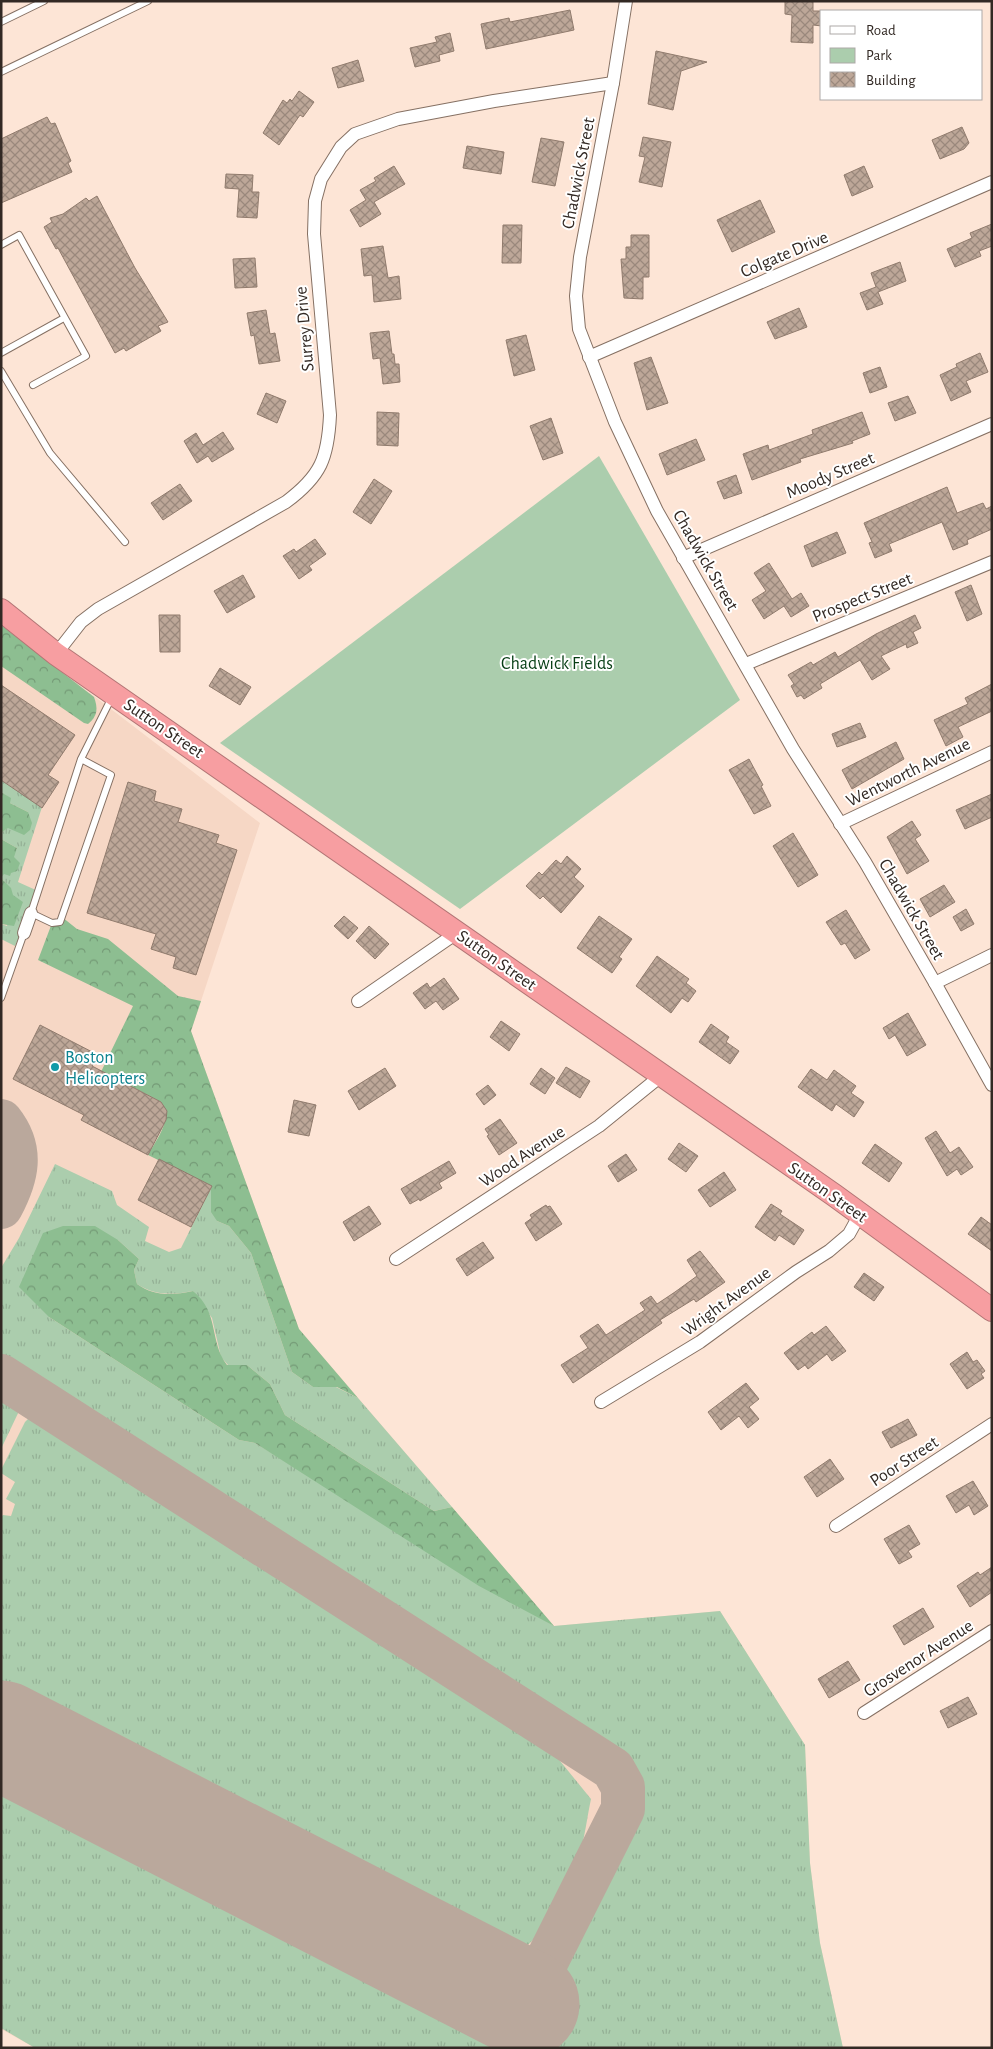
<svg xmlns="http://www.w3.org/2000/svg" width="993" height="2049" viewBox="0 0 993 2049" font-family="'Alegreya Sans',sans-serif">
	<style>
		.built { fill: #f6d7c5 }
		.grass { fill: url(#grass-tufts) }
		.forest { fill: url(#forest-crowns) }
		.park { fill: #abcdad }
		.lines { fill: none; stroke-linecap: round; stroke-linejoin: round }
		.taxiway { stroke: #baa89c; stroke-width: 44 }
		.runway { stroke: #baa89c; stroke-width: 109 }
		.building { fill: url(#building-cross-hatch); stroke: #907b6d }
		.lane-casing { stroke: #857063; stroke-width: 8 }
		.street-casing { stroke: #857063; stroke-width: 14 }
		.highway-casing { stroke: #b27575; stroke-width: 24 }
		.lane { stroke: #fff; stroke-width: 6 }
		.street { stroke: #fff; stroke-width: 12 }
		.highway { stroke: #f79ea1; stroke-width: 22 }
		.culture-dot { fill: #0f9aa8; stroke: #fff; stroke-width: 2 }
		.labels { text-anchor: middle; stroke-width: 4; stroke-linejoin: round; paint-order: stroke }
		.street-label { font-size: 18px; fill: #322924; stroke: #fff }
		.park-label { font-size: 18px; fill: #063e14; stroke: #fff }
		.culture-label { font-size: 18px; fill: #0d838f; stroke: #fff; text-anchor: start }
	</style>
	<defs>
		<pattern id="grass-tufts" width="24" height="20" patternUnits="userSpaceOnUse" patternTransform="scale(1.25)"><rect width="24" height="20" fill="#abcdad"/><path d="M3 7l-1-3M5 7V3M7 7l1-3M15 17l-1-3M17 17v-4M19 17l1-3" fill="none" stroke="#94b095"/></pattern>
		<pattern id="forest-crowns" width="20" height="18" patternUnits="userSpaceOnUse" patternTransform="scale(1.25)"><rect width="20" height="18" fill="#8dbe91"/><path d="M2 6a3 3 0 1 1 6 0M12 15a3 3 0 1 1 6 0" fill="none" stroke="#749a76"/></pattern>
		<pattern id="building-cross-hatch" width="8" height="8" patternUnits="userSpaceOnUse" patternTransform="scale(1.25)"><rect width="8" height="8" fill="#bda798"/><path d="M0 0l8 8M0 8l8-8" fill="none" stroke="#9a887c"/></pattern>
	</defs>
	<rect width="100%" height="100%" fill="#fde5d6"/>
	<!-- built -->
	<path class="built" d="M1,625L260,823L191,1031L299,1329L554,1626L720,1611L805,1745L810,1863L820,1943L843,2048H35L1,2029Z"/>
	<!-- grass -->
	<g class="grass">
		<path d="M1,780L42,807L18,882L38,891L31,913L15,946L1,939V924L7,926C11,904 18,894 1,878L17,848L1,839V833L28,812L10,803V798L1,792Z"/>
		<path d="M55,1164L112,1191L117,1205L149,1227L145,1241L169,1252L181,1248L212,1186L217,1221L229,1226L251,1253L292,1372L313,1387H336L358,1398L452,1507L434,1511L285,1415L270,1384L247,1365H228L221,1357L212,1318L193,1291C173,1295 155,1296 137,1284L134,1270L139,1259L118,1240L49,1317L239,1440L255,1443L554,1626L720,1611L805,1745L810,1863L820,1943L843,2048H35L1,2028V1781L517,2046C547,1994 573,1941 600,1887C612,1864 638,1826 637,1800C637,1782 629,1769 618,1756L1,1363V1268L19,1238Z"/>
		<path d="M1,1393L21,1407L1,1449Z"/>
		<path d="M33,1414L350,1615L532,1738L556,1756L591,1799C587,1817 585,1838 579,1856C567,1890 547,1935 515,1955H509L1,1694V1517L3,1515L11,1516L15,1504L6,1499L15,1482L1,1473V1470L25,1422Z"/>
	</g>
	<!-- forest -->
	<g class="forest">
		<path d="M1,625L94,697C98,708 98,716 88,724L84,723L1,666Z"/>
		<path d="M1,792L11,798L10,803L28,812L32,823L30,830L24,835L8,828L1,833Z"/>
		<path d="M1,839L17,848L14,857L20,863L17,871L11,873L10,876L4,874L1,878L11,888L13,895L23,902L14,926L1,924Z"/>
		<path d="M62,917L77,929L108,939L178,996L201,1001L191,1031L299,1329L358,1398L337,1387H313L292,1372L251,1253L229,1226L217,1221L211,1212V1186L148,1155C157,1138 173,1120 161,1102L106,1073L99,1076L133,1006L38,960L52,923Z"/>
		<path d="M63,1226H95L118,1240L139,1259L134,1270L137,1284C155,1297 173,1295 193,1291C220,1313 209,1342 227,1365H247L270,1384L285,1415L434,1511L452,1507L554,1626L479,1586L255,1443L239,1440L49,1317L19,1287L43,1233Z"/>
	</g>
	<!-- park -->
	<path class="park" d="M599,456L740,700L460,909L220,743Z"/>
	<g class="lines">
		<!-- taxiway -->
		<g class="taxiway">
			<path d="M1,1121C24,1150 17,1177 1,1207"/>
			<path d="M1,1376L613,1769L623,1787V1809L525,2004"/>
		</g>
		<!-- runway -->
		<path class="runway" d="M1,1735L525,2004"/>
	</g>
	<!-- building -->
	<g class="building">
		<path d="M785,1H813V11H822V26L813,25V43L791,42L792,15L785,14Z"/>
		<path d="M570,10L574,30L486,49L481,24L509,18L510,22Z"/>
		<path d="M450,33L454,51L439,55L440,61L415,67L410,48L437,42L435,37Z"/>
		<path d="M656,51L707,62L681,71L673,110L648,104Z"/>
		<path d="M358,60L364,81L338,88L332,68Z"/>
		<path d="M299,91L314,102L303,117L300,115L279,145L263,133L283,100L287,103L290,99L292,101Z"/>
		<path d="M47,117L51,124L55,123L71,161L68,163L72,172L1,203V139Z"/>
		<path d="M962,127L969,143L964,149L940,159L932,140Z"/>
		<path d="M643,137L671,142L662,187L639,182L645,157L639,156Z"/>
		<path d="M541,138L564,142L555,186L532,182Z"/>
		<path d="M467,146L504,152L501,174L463,168Z"/>
		<path d="M394,166L405,184L374,202L381,214L360,227L350,210L366,200L360,190L376,181L374,178Z"/>
		<path d="M864,166L873,187L852,196L844,175Z"/>
		<path d="M226,174L253,175L252,192H259L257,218L237,217L239,189L225,188Z"/>
		<path d="M97,196L135,268L168,322L158,326L161,331L126,351L124,348L115,353L58,248L56,249L44,227L52,222L50,218L63,214L86,198L89,201Z"/>
		<path d="M760,200L775,232L732,252L717,220Z"/>
		<path d="M992,224V246L979,251L981,256L955,267L947,249L972,238L970,233Z"/>
		<path d="M503,225H522L521,263H502Z"/>
		<path d="M631,235H649V277H643V299L624,298L621,259H626V247H631Z"/>
		<path d="M383,246L388,278L399,276L401,299L374,302L372,275L364,276L361,249Z"/>
		<path d="M255,258L257,287L235,288L233,259Z"/>
		<path d="M900,262L906,281L878,292L883,304L867,310L860,293L876,287L871,273Z"/>
		<path d="M799,308L807,327L775,339L767,322Z"/>
		<path d="M266,310L270,334L275,333L280,361L259,364L254,335L251,336L247,313Z"/>
		<path d="M389,331L392,354H394L395,364H399L400,382L383,384L380,358L373,359L370,333Z"/>
		<path d="M526,335L535,370L514,376L506,340Z"/>
		<path d="M980,353L988,372L966,381L971,392L951,401L940,375L957,367L956,364Z"/>
		<path d="M651,357L668,403L647,410L634,363Z"/>
		<path d="M880,367L887,387L870,393L863,373Z"/>
		<path d="M266,393L286,401L277,423L257,414Z"/>
		<path d="M908,396L916,413L895,421L888,403Z"/>
		<path d="M377,412L399,413L398,446L377,445Z"/>
		<path d="M862,412L870,434L852,441L853,443L800,459L801,462L752,480L743,454L768,445L769,450L813,434L812,430Z"/>
		<path d="M551,418L563,453L543,460L530,426Z"/>
		<path d="M223,432L234,449L212,462L208,456L197,463L184,441L196,433L203,445Z"/>
		<path d="M696,439L705,460L667,475L659,454Z"/>
		<path d="M736,475L742,493L724,499L717,482Z"/>
		<path d="M374,479L392,491L371,524L353,512Z"/>
		<path d="M180,484L192,501L163,520L151,503Z"/>
		<path d="M947,487L957,513L983,503L986,509L992,506V529L967,540L968,544L953,550L942,522L889,544L892,551L875,558L869,543L872,542L864,523Z"/>
		<path d="M837,532L846,553L812,567L804,546Z"/>
		<path d="M315,539L326,554L309,566L312,570L299,579L283,556L294,549L296,552Z"/>
		<path d="M769,563L792,599L801,593L809,606L791,617L784,606L764,619L752,600L766,591L754,573Z"/>
		<path d="M243,575L255,597L227,613L214,591Z"/>
		<path d="M971,585L982,614L967,621L955,592Z"/>
		<path d="M159,615H180V652H160Z"/>
		<path d="M915,615L921,628L913,632L918,643L907,648L906,644L881,656L890,669L872,680L860,660L820,684L822,688L804,699L801,695L797,697L791,686L794,684L788,675L811,662L813,665L835,652L838,657L876,634Z"/>
		<path d="M220,668L251,687L240,705L209,686Z"/>
		<path d="M992,684V711L958,727L963,737L946,746L934,720L968,704L965,698Z"/>
		<path d="M1,685L75,735L48,775L59,782L42,808L1,780Z"/>
		<path d="M860,723L866,737L837,747L832,734Z"/>
		<path d="M896,742L904,759L852,789L842,770Z"/>
		<path d="M749,759L763,785L761,786L771,806L754,814L729,770Z"/>
		<path d="M128,782L156,791L154,801L182,809L178,822L219,835L216,843L237,850L196,975L173,968L176,957L151,949L156,934L87,913Z"/>
		<path d="M992,794V817L965,829L956,810Z"/>
		<path d="M912,821L921,835L915,839L929,861L907,874L887,837Z"/>
		<path d="M793,833L818,875L798,887L773,846Z"/>
		<path d="M567,856L581,869L574,877L584,886L561,913L543,896L540,899L526,886L539,872L542,875L556,860L561,864Z"/>
		<path d="M944,885L955,902L930,917L920,899Z"/>
		<path d="M966,909L974,924L961,931L953,917Z"/>
		<path d="M846,910L870,950L855,959L845,943L841,945L826,922Z"/>
		<path d="M344,916L358,928L348,939L334,926Z"/>
		<path d="M599,916L632,939L619,957L622,959L612,973L577,948Z"/>
		<path d="M369,926L389,944L375,959L356,941Z"/>
		<path d="M657,956L689,979L686,983L696,991L688,1002L682,998L671,1013L636,986Z"/>
		<path d="M444,978L459,999L443,1010L436,1001L425,1009L413,993L427,983L430,988Z"/>
		<path d="M908,1013L926,1045L907,1056L895,1035L889,1039L883,1028Z"/>
		<path d="M501,1021L520,1034L509,1051L490,1037Z"/>
		<path d="M711,1024L729,1037L726,1042L739,1051L730,1064L699,1042Z"/>
		<path d="M40,1025L98,1055L92,1066L161,1102L167,1111L166,1120L148,1155L81,1120L84,1115L13,1079Z"/>
		<path d="M566,1067L590,1081L580,1098L556,1083Z"/>
		<path d="M385,1068L396,1086L359,1110L348,1091Z"/>
		<path d="M541,1068L555,1078L545,1094L530,1084Z"/>
		<path d="M811,1069L827,1080L834,1070L856,1086L851,1093L864,1102L854,1117L836,1104L832,1111L798,1087Z"/>
		<path d="M488,1085L496,1095L484,1105L476,1094Z"/>
		<path d="M294,1100L316,1105L309,1136L288,1132Z"/>
		<path d="M500,1119L517,1143L499,1155L487,1136L489,1135L485,1129Z"/>
		<path d="M936,1131L950,1153L959,1147L973,1167L961,1175L957,1169L947,1176L925,1138Z"/>
		<path d="M679,1143L698,1156L686,1172L668,1159Z"/>
		<path d="M875,1144L902,1163L889,1182L862,1163Z"/>
		<path d="M626,1154L637,1170L618,1182L608,1166Z"/>
		<path d="M159,1159L212,1186L191,1227L138,1200Z"/>
		<path d="M449,1161L456,1173L439,1183L442,1188L420,1201L419,1199L410,1204L401,1189Z"/>
		<path d="M724,1172L736,1190L710,1207L698,1190Z"/>
		<path d="M771,1204L782,1211L780,1214L804,1230L794,1245L779,1235L775,1241L755,1227Z"/>
		<path d="M546,1205L547,1207L550,1206L562,1224L536,1241L525,1223L532,1218L530,1215Z"/>
		<path d="M369,1206L381,1224L354,1241L343,1222Z"/>
		<path d="M981,1217L992,1225V1251L968,1234Z"/>
		<path d="M483,1242L494,1258L467,1276L456,1259Z"/>
		<path d="M700,1251L725,1282L696,1302L694,1299L660,1320L662,1323L573,1383L561,1365L588,1348L580,1336L598,1324L606,1335L645,1310L640,1303L651,1296L657,1304L675,1292L697,1276L687,1260Z"/>
		<path d="M864,1273L884,1287L874,1301L854,1287Z"/>
		<path d="M826,1326L846,1351L832,1361L827,1354L808,1369L805,1365L798,1370L784,1353L812,1332L814,1335Z"/>
		<path d="M967,1352L973,1362L977,1360L985,1371L981,1374L984,1378L967,1389L950,1364Z"/>
		<path d="M746,1383L759,1399L749,1407L759,1419L748,1428L739,1416L721,1430L708,1412Z"/>
		<path d="M908,1419L917,1435L891,1448L882,1432Z"/>
		<path d="M830,1459L844,1479L817,1497L804,1477Z"/>
		<path d="M973,1481L988,1506L974,1515L969,1505L956,1513L946,1496Z"/>
		<path d="M909,1525L920,1544L908,1551L912,1557L899,1564L884,1539Z"/>
		<path d="M992,1567V1592L970,1607L957,1586L978,1572L980,1575Z"/>
		<path d="M923,1608L934,1627L904,1645L893,1626Z"/>
		<path d="M848,1661L860,1680L829,1698L818,1679Z"/>
		<path d="M968,1697L977,1714L948,1728L940,1711Z"/>
	</g>
	<g class="lines">
		<!-- lane casing -->
		<g class="lane-casing">
			<g id="lane">
				<path d="M1,22L44,1"/>
				<path d="M1,72L148,1"/>
				<path d="M1,245L19,235L86,356L33,385"/>
				<path d="M1,353L64,318"/>
				<path d="M1,371L50,453L125,542"/>
				<path d="M81,759L111,775L60,922L52,923L31,913L81,759L112,697"/>
				<path d="M1,998L24,933"/>
			</g>
		</g>
		<!-- street casing -->
		<g class="street-casing">
			<g id="street">
				<path d="M626,1L613,83L580,257L576,296L579,329L615,422L657,511L793,749L865,862L935,983L992,1085"/>
				<path d="M589,357L992,182"/>
				<path d="M683,558L992,424"/>
				<path d="M56,654L81,622L98,609L286,502C321,476 328,458 330,415L314,234L315,201L321,179L341,147L355,134L398,119L494,101L613,83"/>
				<path d="M746,664L992,562"/>
				<path d="M840,824L992,752"/>
				<path d="M24,933L31,913"/>
				<path d="M935,983L992,955"/>
				<path d="M358,1001L458,932"/>
				<path d="M396,1259L599,1126L662,1075"/>
				<path d="M601,1402L700,1342L796,1272L829,1251L849,1234L860,1214"/>
				<path d="M836,1526L992,1424"/>
				<path d="M864,1713L992,1631"/>
			</g>
		</g>
		<!-- highway casing -->
		<g class="highway-casing">
			<path id="highway" d="M1,610L56,654L834,1195L992,1310"/>
		</g>
		<!-- lane -->
		<use href="#lane" class="lane"/>
		<!-- street -->
		<use href="#street" class="street"/>
		<!-- highway -->
		<use href="#highway" class="highway"/>
	</g>
	<!-- markers -->
	<circle class="culture-dot" cx="55" cy="1067" r="5"/>
	<g class="labels">
		<!-- street labels -->
		<g class="street-label">
			<text transform="translate(578 173) rotate(-79)" y="6">Chadwick Street</text>
			<text transform="translate(784 254) rotate(-23)" y="6">Colgate Drive</text>
			<text transform="translate(304 329) rotate(-95)" y="6">Surrey Drive</text>
			<text transform="translate(830 475) rotate(-23)" y="6">Moody Street</text>
			<text transform="translate(706 560) rotate(60)" y="6">Chadwick Street</text>
			<text transform="translate(862 597) rotate(-22)" y="6">Prospect Street</text>
			<text transform="translate(164 728) rotate(34)" y="6">Sutton Street</text>
			<text transform="translate(908 772) rotate(-26)" y="6">Wentworth Avenue</text>
			<text transform="translate(912 909) rotate(60)" y="6">Chadwick Street</text>
			<text transform="translate(497 960) rotate(35)" y="6">Sutton Street</text>
			<text transform="translate(522 1156) rotate(-33)" y="6">Wood Avenue</text>
			<text transform="translate(828 1192) rotate(35)" y="6">Sutton Street</text>
			<text transform="translate(726 1301) rotate(-36)" y="6">Wright Avenue</text>
			<text transform="translate(904 1461) rotate(-33)" y="6">Poor Street</text>
			<text transform="translate(918 1658) rotate(-33)" y="6">Grosvenor Avenue</text>
		</g>
		<!-- park labels -->
		<g class="park-label">
			<text x="557" y="669">Chadwick Fields</text>
		</g>
		<!-- culture labels -->
		<g class="culture-label">
			<text x="65" y="1063">Boston<tspan x="65" dy="21">Helicopters</tspan></text>
		</g>
	</g>
	<!-- border -->
	<rect width="993" height="2049" fill="none" stroke="#322924" stroke-width="5"/>
	<!-- legend -->
	<rect x="820" y="10" width="162" height="90" fill="#ffffff" stroke="#ada9a7"/>
	<rect x="830" y="26" width="25" height="8" fill="#ffffff" stroke="#ada9a7"/>
	<text x="866" y="35" font-size="15" fill="#322924">Road</text>
	<rect x="830" y="48" width="25" height="15" fill="#abcdad" stroke="#ada9a7"/>
	<text x="866" y="60" font-size="15" fill="#322924">Park</text>
	<rect x="830" y="72" width="25" height="15" fill="url(#building-cross-hatch)" stroke="#ada9a7"/>
	<text x="866" y="85" font-size="15" fill="#322924">Building</text>
</svg>
